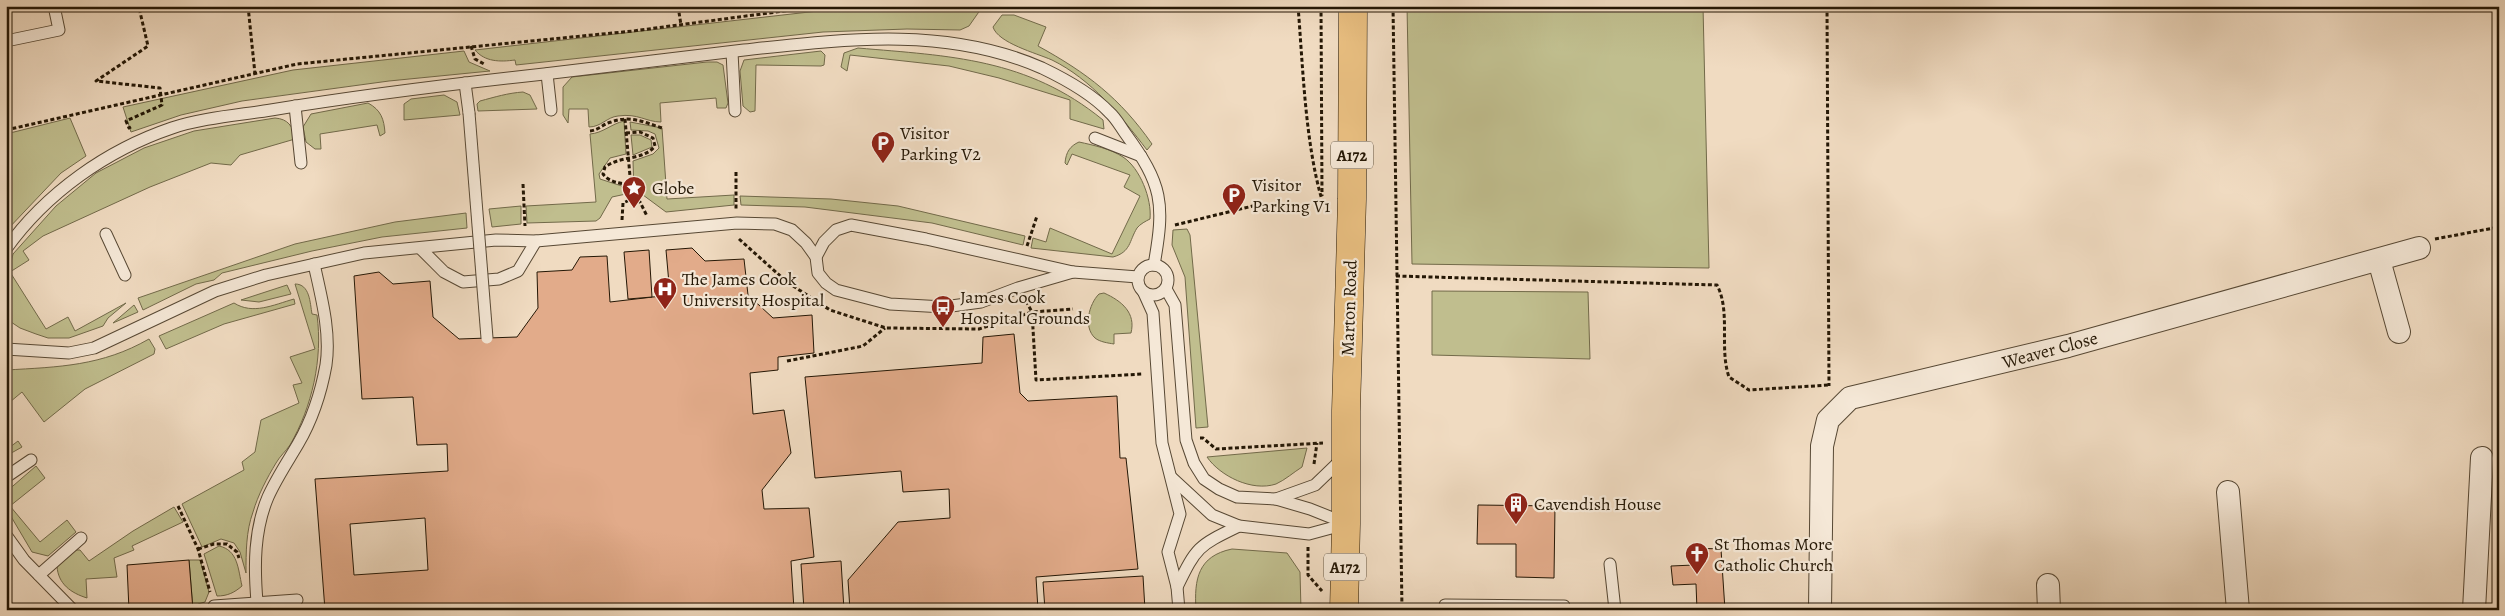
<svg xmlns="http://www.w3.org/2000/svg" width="2505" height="616" viewBox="0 0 2505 616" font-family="Alegreya,serif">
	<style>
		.green { fill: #c0be8e; stroke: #726a4a }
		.building { fill: #e2ab8a; stroke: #241705; fill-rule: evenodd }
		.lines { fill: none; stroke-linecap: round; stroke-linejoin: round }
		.service-casing { stroke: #574834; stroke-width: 13 }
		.minor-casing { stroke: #574834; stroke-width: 24 }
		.primary-casing { stroke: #241705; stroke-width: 29 }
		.path { stroke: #241705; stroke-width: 3; stroke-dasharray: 4 2.5; stroke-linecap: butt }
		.service { stroke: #f5e8d7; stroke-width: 11 }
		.minor { stroke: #f5e8d7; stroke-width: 22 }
		.primary { stroke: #e8be80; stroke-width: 28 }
		.service-bridge-casing { stroke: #574834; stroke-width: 13; stroke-linecap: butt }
		.service-bridge { stroke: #f5e8d7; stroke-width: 11 }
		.labels { text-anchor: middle; stroke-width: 4.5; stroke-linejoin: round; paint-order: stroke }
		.shield { fill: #f5e8d7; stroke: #635644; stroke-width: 1 }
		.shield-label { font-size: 16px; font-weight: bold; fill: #241705 }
		.poi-label { font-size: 18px; fill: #241705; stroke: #f5e8d7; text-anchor: start }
		.street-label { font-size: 18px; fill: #241705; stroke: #f5e8d7 }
	</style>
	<rect width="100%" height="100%" fill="#f0dbc1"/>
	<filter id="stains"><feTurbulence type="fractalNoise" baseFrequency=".004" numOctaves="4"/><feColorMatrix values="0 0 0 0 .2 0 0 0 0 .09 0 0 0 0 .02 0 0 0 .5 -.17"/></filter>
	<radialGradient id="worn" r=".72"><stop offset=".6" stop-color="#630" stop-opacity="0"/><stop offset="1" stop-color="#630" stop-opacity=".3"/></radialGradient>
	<!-- green -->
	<g class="green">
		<path d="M862,6H983L969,26L960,30L907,29L823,32L516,65L515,60C500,62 485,62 475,50Z"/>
		<path d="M1407,6H1703L1709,268L1412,264Z"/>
		<path d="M1002,15H1014L1046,27L1038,46C1087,73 1120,98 1152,144L1147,150C1121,116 1091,79 1052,60C1036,53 998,43 993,27Z"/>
		<path d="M858,48C950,56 1027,58 1103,120L1104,129L1070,119V100L999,78L949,66L850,55L847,71L841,67L844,53Z"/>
		<path d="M464,51L469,62L490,71L389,81L242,101L181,115L131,132L123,107L293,70Z"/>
		<path d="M821,51L825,55L824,65L821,66L756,65L755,111L750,112L743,106L740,71L744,60Z"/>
		<path d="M707,62H717L723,65L728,103L726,108H717L716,98L660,103L661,122C646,122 638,113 618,116C607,117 601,127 589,127L588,109H569L568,123L563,115V87L572,77Z"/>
		<path d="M523,92L530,95L537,109L478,111L477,104L480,101C495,97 508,93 523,92Z"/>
		<path d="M444,95L457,102L460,115L404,120V104L411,99Z"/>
		<path d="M368,103C381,110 384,119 385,133L380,136L377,125L320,134L321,149H315L306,142L303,127L311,114Z"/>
		<path d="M70,118L86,156L61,173L6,231V134Z"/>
		<path d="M275,118C288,119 293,126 295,139L240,155L231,165L211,163L150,187L43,236L23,251L29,260L10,272L46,329L68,317L75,331L126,303L108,318L103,326L69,338H48L36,334L20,328L8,320L6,284L13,254L56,206L96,173L144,148L194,131Z"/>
		<path d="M624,121L626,154L610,158L599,174L600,179L628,188L626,194L612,197L600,218L596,221L527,223L526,206L596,202L590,134C603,133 611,124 624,121Z"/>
		<path d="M630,122L662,128L667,199L734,195V205L666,212L639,192L634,193L633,161L653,154L659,148L655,134L648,131L631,130Z"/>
		<path d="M631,135H640L651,140L652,147L633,155Z"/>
		<path d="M1079,142C1093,145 1111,149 1123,157C1140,168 1152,199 1150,219C1146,221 1140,224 1137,228C1129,241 1131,252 1113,257L1031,248L1033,238L1046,242L1050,228L1112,254L1140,196L1124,187L1130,175L1072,154L1067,165L1065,163C1066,152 1070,146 1079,142Z"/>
		<path d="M740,196L831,199L898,206L1025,236L1023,245L932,223L805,207L741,205Z"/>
		<path d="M521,206V224L492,227L489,209Z"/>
		<path d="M466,213L467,228L382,237L312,251L222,273L214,280L196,284L143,310L138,298L295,244L395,222Z"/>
		<path d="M1187,229L1190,235L1208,427L1196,428L1185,277L1172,245L1173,230Z"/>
		<path d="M295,284C310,284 310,303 312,314L317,315C323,359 312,407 290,445C286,451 280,456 276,463C267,478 258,495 253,512C246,531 246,553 246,573L240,552L234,543L221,539L202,547L182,504L244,470L242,462L255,452L261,420L299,403L293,385L302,383L290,357L315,349Z"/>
		<path d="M287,285L291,294L259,302L241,300Z"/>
		<path d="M1432,291L1588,292L1590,359L1432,355Z"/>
		<path d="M1104,293C1122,301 1136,313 1131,333L1114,334V344C1108,343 1100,342 1095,338C1083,327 1089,304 1099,294Z"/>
		<path d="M294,299L295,304L224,324L166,349L159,336L234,303C253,315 273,305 294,299Z"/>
		<path d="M134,305L138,312L113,323Z"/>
		<path d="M149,339L155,349L154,354L85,389L44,422L22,392L10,402L6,397V370C59,367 102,366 149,339Z"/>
		<path d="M18,441L22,447L6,456V450Z"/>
		<path d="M1307,448L1302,467C1294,472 1285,480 1276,484C1252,492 1220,476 1207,457Z"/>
		<path d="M36,466L45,478L10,506L40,542L67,520L76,532L48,556L32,552L6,508V492Z"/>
		<path d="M174,507L183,522L132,546L134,550L114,558L117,577L86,579L87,598C71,593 58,584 57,566L76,550H80L89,561L133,531Z"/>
		<path d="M219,546C238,550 238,569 242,586C234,593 227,596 217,596L204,554Z"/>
		<path d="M1232,549L1287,553L1300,572L1301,610H1196C1194,579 1198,556 1232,549Z"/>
		<path d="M189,560H200L209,592L205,602L198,604L199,610H193Z"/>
	</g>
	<!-- building -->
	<g class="building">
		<path d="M692,248L705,261L744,259L748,295L773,318L812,315L814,353L778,357V370L750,373L753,414L784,410L791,453L762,490L764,509L809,508L814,557L791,561L794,610H325L315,479L448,471L447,444L417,445L413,397L362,399L354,276L379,272L393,284L430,281L433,317L459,339L517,337L538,308L537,272L572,270L580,257L607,256L610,302L670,295L666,250ZM425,518L428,570L354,575L350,524Z"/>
		<path d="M649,250L652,297L628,299L624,252Z"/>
		<path d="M1014,334L1020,393L1028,401L1117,396L1120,458H1126L1138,569L1036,577L1038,610H850L848,580L898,522L950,518L949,489L903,492L901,471L815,478L805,377L982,363L983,337Z"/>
		<path d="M1478,505L1555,506L1554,578L1516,577V544H1477Z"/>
		<path d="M1691,548L1721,549L1725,610H1697L1696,584L1673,585L1671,566L1694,565Z"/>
		<path d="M189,560L193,610H129L127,565Z"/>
		<path d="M841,561L844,610H804L801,564Z"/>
		<path d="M1143,576L1145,610H1045L1043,582Z"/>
	</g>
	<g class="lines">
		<!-- service casing -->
		<g class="service-casing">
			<g id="service">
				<path d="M6,41L59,30L54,6"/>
				<path d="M732,52L735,111"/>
				<path d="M547,74L551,110"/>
				<path d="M465,83L469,113"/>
				<path d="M295,106L301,163"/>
				<path d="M1095,138L1141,156"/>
				<path d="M106,234L125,275"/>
				<path d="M6,249C46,193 107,150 172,128C201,118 240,115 271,110C362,95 453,84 544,74C611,66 678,58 744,50C845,39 947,26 1042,68C1065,79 1091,93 1109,112C1116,118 1120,126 1125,133C1163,185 1165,203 1154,265"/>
				<path d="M421,249L444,272L463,282L499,279L518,271L536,241"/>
				<path d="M816,257L824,242L836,230L851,225L926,239L1073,272L1138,277"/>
				<circle cx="1153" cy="280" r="15"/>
				<path d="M1166,289L1175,305L1186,440L1194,463L1204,479L1219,489L1237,497L1276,499L1310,509L1345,523"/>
				<path d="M1144,293L1153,313L1162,443L1180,514L1168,552L1177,587L1179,610"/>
				<path d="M6,349L69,353L94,348L215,291L266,275L364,253L496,240L536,241L737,223L775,224L792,230L806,243L816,257L818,273L826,283L836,290L890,304L944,307L981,302L1018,288L1073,272"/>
				<path d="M6,477L31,460"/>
				<path d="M1172,478L1212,515L1239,526L1309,534L1346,524"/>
				<path d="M1276,499L1315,485L1342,459"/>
				<path d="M6,535L24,560L71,608"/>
				<path d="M1610,564L1615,610"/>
				<path d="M39,575L81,538"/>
				<path d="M1177,587C1197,546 1198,546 1239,526"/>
				<path d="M257,602C254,566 254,530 268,497C276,479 288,461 298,444C312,420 321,393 326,365C331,332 321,296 314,264"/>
				<path d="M1445,605L1564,606L1565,610"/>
				<path d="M214,610V606L297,600"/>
			</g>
		</g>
		<!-- minor casing -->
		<g class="minor-casing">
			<g id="minor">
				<path d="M2379,260L2399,332"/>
				<path d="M2228,492L2238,610"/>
				<path d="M2048,585L2049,610"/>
				<path d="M1820,610L1822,446L1828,420L1850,398L2068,346L2419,248"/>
				<path d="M2474,610L2482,458"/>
			</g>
		</g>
		<!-- primary casing -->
		<g class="primary-casing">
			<path id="primary" d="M1344,610L1346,524V411L1352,199L1353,6"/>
		</g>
		<!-- path -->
		<g class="path">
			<path d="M248,6L255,74"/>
			<path d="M678,6L681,25"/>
			<path d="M1298,6C1303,67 1305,142 1322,200"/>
			<path d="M1321,6L1322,196"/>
			<path d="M1393,6L1402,610"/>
			<path d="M1827,6L1829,386"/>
			<path d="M471,46L475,59L484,64"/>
			<path d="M625,119L632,199"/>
			<path d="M131,127L129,128L126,121L162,105L160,88L96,81L148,46L140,12"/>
			<path d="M6,130L297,64L633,31L822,6"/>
			<path d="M590,131C599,130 603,124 611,122C630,115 644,122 662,128"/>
			<path d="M626,133L640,132L653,138L655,146C643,161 621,155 605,167L603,174C610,183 620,183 631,185"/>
			<path d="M736,172V209"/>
			<path d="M523,184L525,226"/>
			<path d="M622,220L623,203L632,199L640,202L647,216"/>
			<path d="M1175,225L1257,205"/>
			<path d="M739,239L787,282L830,310L886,328L979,329L1032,312L1073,309"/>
			<path d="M2435,239L2499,227"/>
			<path d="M1027,246L1037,216"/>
			<path d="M1396,276L1717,285C1731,312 1719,348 1729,377L1749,390L1829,385"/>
			<path d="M1026,301L1032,312L1036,380L1142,374"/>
			<path d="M787,361L863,346L885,328"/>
			<path d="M1200,438H1203L1216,449L1323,443"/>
			<path d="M1314,464L1317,443"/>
			<path d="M178,506L198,549L210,592"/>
			<path d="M1308,547V575L1322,591"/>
			<path d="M198,549L214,544H227L237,552L239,558"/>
		</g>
		<!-- service -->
		<use href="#service" class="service"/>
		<!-- minor -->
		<use href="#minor" class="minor"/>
		<!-- primary -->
		<use href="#primary" class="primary"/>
		<!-- service-bridge casing -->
		<g class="service-bridge-casing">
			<path id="service-bridge" d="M469,113L487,338"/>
		</g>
		<!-- service-bridge -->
		<use href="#service-bridge" class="service-bridge"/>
	</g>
	<!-- icons -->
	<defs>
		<g id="parking-pin" transform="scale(1.25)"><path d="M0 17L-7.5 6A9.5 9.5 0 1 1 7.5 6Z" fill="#8f2418" stroke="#f5e8d7"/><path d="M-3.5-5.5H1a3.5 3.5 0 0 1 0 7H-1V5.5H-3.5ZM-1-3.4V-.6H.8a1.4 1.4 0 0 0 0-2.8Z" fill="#fff"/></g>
		<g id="sight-pin" transform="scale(1.25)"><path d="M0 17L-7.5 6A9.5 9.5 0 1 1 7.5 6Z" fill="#8f2418" stroke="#f5e8d7"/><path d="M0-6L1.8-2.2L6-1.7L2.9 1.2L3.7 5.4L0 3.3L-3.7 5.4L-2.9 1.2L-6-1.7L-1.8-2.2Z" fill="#fff"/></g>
		<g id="hospital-pin" transform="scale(1.25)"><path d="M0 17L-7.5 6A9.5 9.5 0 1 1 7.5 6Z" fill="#8f2418" stroke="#f5e8d7"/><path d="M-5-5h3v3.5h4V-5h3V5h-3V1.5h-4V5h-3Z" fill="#fff"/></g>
		<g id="bus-pin" transform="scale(1.25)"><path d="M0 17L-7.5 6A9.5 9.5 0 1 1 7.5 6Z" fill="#8f2418" stroke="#f5e8d7"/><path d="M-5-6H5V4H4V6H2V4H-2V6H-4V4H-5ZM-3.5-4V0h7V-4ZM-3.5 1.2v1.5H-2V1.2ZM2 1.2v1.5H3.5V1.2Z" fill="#fff"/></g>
		<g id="building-pin" transform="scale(1.25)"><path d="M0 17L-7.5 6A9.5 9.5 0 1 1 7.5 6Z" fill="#8f2418" stroke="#f5e8d7"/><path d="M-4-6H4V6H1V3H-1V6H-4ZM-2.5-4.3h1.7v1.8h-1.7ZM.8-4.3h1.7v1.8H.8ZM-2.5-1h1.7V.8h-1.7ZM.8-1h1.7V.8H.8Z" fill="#fff"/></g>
		<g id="church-pin" transform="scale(1.25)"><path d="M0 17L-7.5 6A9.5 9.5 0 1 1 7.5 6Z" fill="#8f2418" stroke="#f5e8d7"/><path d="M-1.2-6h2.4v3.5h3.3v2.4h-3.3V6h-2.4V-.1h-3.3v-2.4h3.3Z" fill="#fff"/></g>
	</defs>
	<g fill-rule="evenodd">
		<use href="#parking-pin" x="883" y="143"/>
		<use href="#sight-pin" x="634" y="188"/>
		<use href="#parking-pin" x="1234" y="195"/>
		<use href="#hospital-pin" x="665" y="289"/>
		<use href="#bus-pin" x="943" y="307"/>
		<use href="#building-pin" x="1516" y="504"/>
		<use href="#church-pin" x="1697" y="554"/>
	</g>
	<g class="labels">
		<!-- shield labels -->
		<g class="shield">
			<rect x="1331" y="141.5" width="42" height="27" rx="4"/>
			<rect x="1324" y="553.5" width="42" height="27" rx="4"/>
		</g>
		<g class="shield-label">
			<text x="1352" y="161">A172</text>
			<text x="1345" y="573">A172</text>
		</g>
		<!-- poi labels -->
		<g class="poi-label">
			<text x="900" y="139">Visitor<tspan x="900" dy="21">Parking V2</tspan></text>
			<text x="1252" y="191">Visitor<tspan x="1252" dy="21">Parking V1</tspan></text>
			<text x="652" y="194">Globe</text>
			<text x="682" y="285">The James Cook<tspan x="682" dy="21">University Hospital</tspan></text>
			<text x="960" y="303">James Cook<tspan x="960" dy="21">Hospital Grounds</tspan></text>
			<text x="1534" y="510">Cavendish House</text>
			<text x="1714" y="550">St Thomas More<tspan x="1714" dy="21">Catholic Church</tspan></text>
		</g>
		<!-- street labels -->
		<g class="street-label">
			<text transform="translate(1349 308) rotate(-88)" y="6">Marton Road</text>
			<text transform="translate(2050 350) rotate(-15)" y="6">Weaver Close</text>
		</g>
	</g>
	<!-- margin -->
	<rect width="2505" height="616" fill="none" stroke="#f0dbc1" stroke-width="25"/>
	<rect x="8" y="8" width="2490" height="601" fill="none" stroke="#241705" stroke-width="2.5"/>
	<rect x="12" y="12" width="2480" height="591" fill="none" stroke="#241705"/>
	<rect width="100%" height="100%" filter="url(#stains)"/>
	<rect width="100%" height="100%" fill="url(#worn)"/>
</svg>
